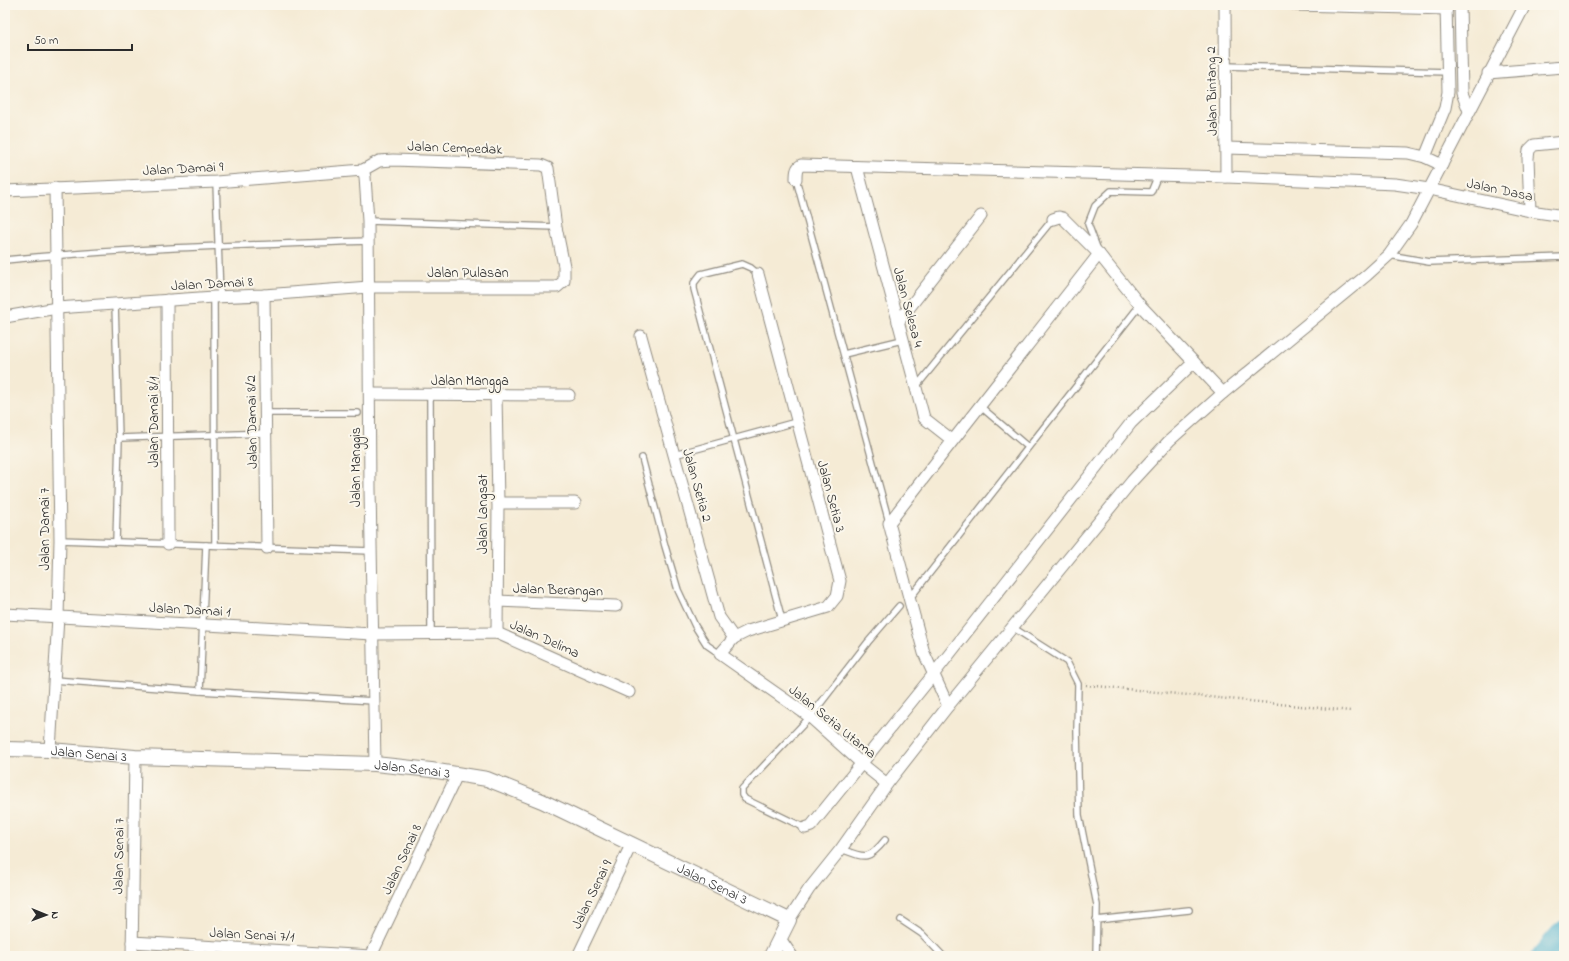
<svg xmlns="http://www.w3.org/2000/svg" width="1569" height="961" font-family="'Indie Flower',sans-serif">
<rect width="100%" height="100%" fill="#fbf7ec"/>
<filter id="ink" filterUnits="userSpaceOnUse"><feTurbulence type="fractalNoise" baseFrequency=".025" numOctaves="2"/><feDisplacementMap in="SourceGraphic" scale="8" xChannelSelector="R" yChannelSelector="G"/><feConvolveMatrix kernelMatrix="1 2 1 2 8 2 1 2 1" color-interpolation-filters="sRGB"/></filter>
<filter id="wash" filterUnits="userSpaceOnUse"><feTurbulence type="fractalNoise" baseFrequency=".012" numOctaves="4" result="noise"/><feDisplacementMap in="SourceGraphic" scale="16" xChannelSelector="R" yChannelSelector="G"/><feGaussianBlur stdDeviation="0.9" result="paint"/><feColorMatrix in="noise" values="0 0 0 0 0 0 0 0 0 0 0 0 0 0 0 0 0 1.4 0 .05"/><feComposite in="paint" operator="in"/></filter>
<g filter="url(#wash)">
<rect width="100%" height="100%" fill="#f5ebd5"/>
<g fill="none" stroke-linecap="round" stroke-linejoin="round">
<path stroke="#4caecb" stroke-width="25" d="M1544 956 1564 933"/>
</g>
</g>
<g filter="url(#ink)">
<g fill="none" stroke-linecap="round" stroke-linejoin="round">
<defs>
<g id="service">
<path d="M1225 66 1449 72"/>
<path d="M796 179 889 522"/>
<path d="M216 182 220 297"/>
<path d="M368 221 556 227"/>
<path d="M1097 248 1088 224 1095 206 1111 191 1151 192 1158 175"/>
<path d="M1389 255 1429 262 1564 257"/>
<path d="M5 260C126 248 247 245 368 241"/>
<path d="M758 274 751 268 742 264 701 274 694 283V289L782 620"/>
<path d="M214 297 215 545"/>
<path d="M115 304 119 438 116 542"/>
<path d="M844 354 902 340"/>
<path d="M915 388 1053 219"/>
<path d="M430 394 431 634"/>
<path d="M981 407 1028 447"/>
<path d="M265 413H358"/>
<path d="M119 438 266 433"/>
<path d="M674 455 796 422"/>
<path d="M642 458 665 546 678 590 695 626 707 645 720 654"/>
<path d="M60 540 371 551"/>
<path d="M910 598 1140 305"/>
<path d="M1012 627 1067 662 1078 684 1077 731 1079 815 1097 905 1096 956"/>
<path d="M54 680 200 691 374 701"/>
<path d="M200 691 206 545"/>
<path d="M805 828 745 799 742 795V789L810 717 868 642 899 606"/>
<path d="M841 849C865 858 868 861 885 840"/>
<path d="M901 920 922 934 943 956"/>
<path d="M1096 920 1189 910"/>
</g>
<g id="minor">
<path d="M1225 5 1226 177"/>
<path d="M1296 5 1447 9"/>
<path d="M1460 5 1462 93 1469 111"/>
<path d="M1488 73 1564 67"/>
<path d="M1226 148 1408 153 1425 157 1442 165"/>
<path d="M1425 157 1445 108 1448 92 1446 5"/>
<path d="M857 167 924 418 952 440"/>
<path d="M363 170 365 177 368 221 370 489 375 764"/>
<path d="M796 179C796 173 796 168 801 165L1226 177 1395 184 1429 189 1530 211 1564 216"/>
<path d="M5 191 216 182 363 170 379 161 393 160 541 165 548 168 556 227 564 266V281L557 287H369L264 295 214 297 57 308 5 317"/>
<path d="M1530 211 1528 158 1529 150 1534 145 1564 142"/>
<path d="M1053 219 1059 217 1063 218 1099 254 1140 305 1223 393"/>
<path d="M758 274 840 581 837 596 828 607 748 631 734 638 720 654 810 717 861 763 887 784"/>
<path d="M264 295 267 548"/>
<path d="M167 300 168 544"/>
<path d="M898 322 981 216"/>
<path d="M641 336 719 617 734 638"/>
<path d="M370 394 569 395"/>
<path d="M496 395 498 503 497 633"/>
<path d="M498 503H575"/>
<path d="M497 601 616 606"/>
<path d="M5 614 373 634 497 633 629 692"/>
<path d="M948 706 924 653 889 523C958 433 1029 344 1099 254"/>
<path d="M50 750 58 617 60 540 55 188"/>
<path d="M805 828 811 826 933 675 1131 423 1194 362"/>
<path d="M789 920 809 889 841 849 887 784 948 706 1132 481 1169 441 1223 393 1367 275 1389 255 1411 224 1525 5"/>
<path d="M779 937 792 956"/>
<path d="M132 942 371 956"/>
<path d="M132 956 135 757"/>
<path d="M371 956 457 775"/>
<path d="M578 956 631 845"/>
</g>
<g id="tertiary">
<path id="s1" d="M5 749 50 750 135 757 375 764 431 770 487 779 542 801 789 920 771 956"/>
</g>
</defs>
<use href="#service" stroke="#908b80" stroke-width="8"/>
<use href="#minor" stroke="#908b80" stroke-width="13"/>
<use href="#tertiary" stroke="#908b80" stroke-width="16"/>
<path stroke="#908b80" stroke-width="2.5" stroke-dasharray="1 3" stroke-linecap="butt" d="M1086 685 1351 711"/>
<use href="#service" stroke="#fff" stroke-width="5.5"/>
<use href="#minor" stroke="#fff" stroke-width="11"/>
<use href="#tertiary" stroke="#fff" stroke-width="14"/>
</g>
</g>
<g text-anchor="middle" stroke-width="4" stroke-linejoin="round" paint-order="stroke">
<g font-size="14" fill="#2b2b2b" stroke="#fbf7ec">
<text transform="translate(1211 91) rotate(-91)" y="5">Jalan Bintang 2</text>
<text transform="translate(455 147) rotate(2)" y="5">Jalan Cempedak</text>
<text transform="translate(183 168) rotate(-3)" y="5">Jalan Damai 9</text>
<text transform="translate(1500 189) rotate(12)" y="5">Jalan Dasa</text>
<text x="468" y="277">Jalan Pulasan</text>
<text transform="translate(212 283) rotate(-3)" y="5">Jalan Damai 8</text>
<text transform="translate(909 307) rotate(75)" y="5">Jalan Selesa 4</text>
<text x="470" y="385">Jalan Mangga</text>
<text transform="translate(153 422) rotate(-90)" y="5">Jalan Damai 8/1</text>
<text transform="translate(251 422) rotate(-91)" y="5">Jalan Damai 8/2</text>
<text transform="translate(355 467) rotate(-90)" y="5">Jalan Manggis</text>
<text transform="translate(698 485) rotate(74)" y="5">Jalan Setia 2</text>
<text transform="translate(832 496) rotate(75)" y="5">Jalan Setia 3</text>
<text transform="translate(482 514) rotate(-90)" y="5">Jalan Langsat</text>
<text transform="translate(44 529) rotate(-90)" y="5">Jalan Damai 7</text>
<text transform="translate(558 589) rotate(2)" y="5">Jalan Berangan</text>
<text transform="translate(190 609) rotate(3)" y="5">Jalan Damai 1</text>
<text transform="translate(545 638) rotate(24)" y="5">Jalan Delima</text>
<text transform="translate(833 721) rotate(39)" y="5">Jalan Setia Utama</text>
<text dy="5" stroke="none"><textPath href="#s1" startOffset="84">Jalan Senai 3</textPath></text>
<text dy="5" stroke="none"><textPath href="#s1" startOffset="408">Jalan Senai 3</textPath></text>
<text transform="translate(118 856) rotate(-89)" y="5">Jalan Senai 7</text>
<text transform="translate(401 859) rotate(-65)" y="5">Jalan Senai 8</text>
<text dy="5" stroke="none"><textPath href="#s1" startOffset="732">Jalan Senai 3</textPath></text>
<text transform="translate(591 894) rotate(-64)" y="5">Jalan Senai 9</text>
<text transform="translate(252 934) rotate(3)" y="5">Jalan Senai 7/1</text>
</g>
</g>
<rect width="1569" height="961" fill="none" stroke="#fbf7ec" stroke-width="20"/>
<g transform="translate(46 915) rotate(91)" stroke="#fbf7ec" stroke-width="3" paint-order="stroke">
<path d="M0-3L7 15L0 10L-7 15Z" fill="#2b2b2b"/>
<text y="-6" font-size="11" font-weight="bold" text-anchor="middle" fill="#2b2b2b">N</text>
</g>
<path d="M28 44v6h104v-6" fill="none" stroke="#2b2b2b" stroke-width="2"/>
<text x="34" y="44" font-size="12" fill="#2b2b2b" stroke="#fbf7ec" stroke-width="3" paint-order="stroke">50 m</text>
</svg>
